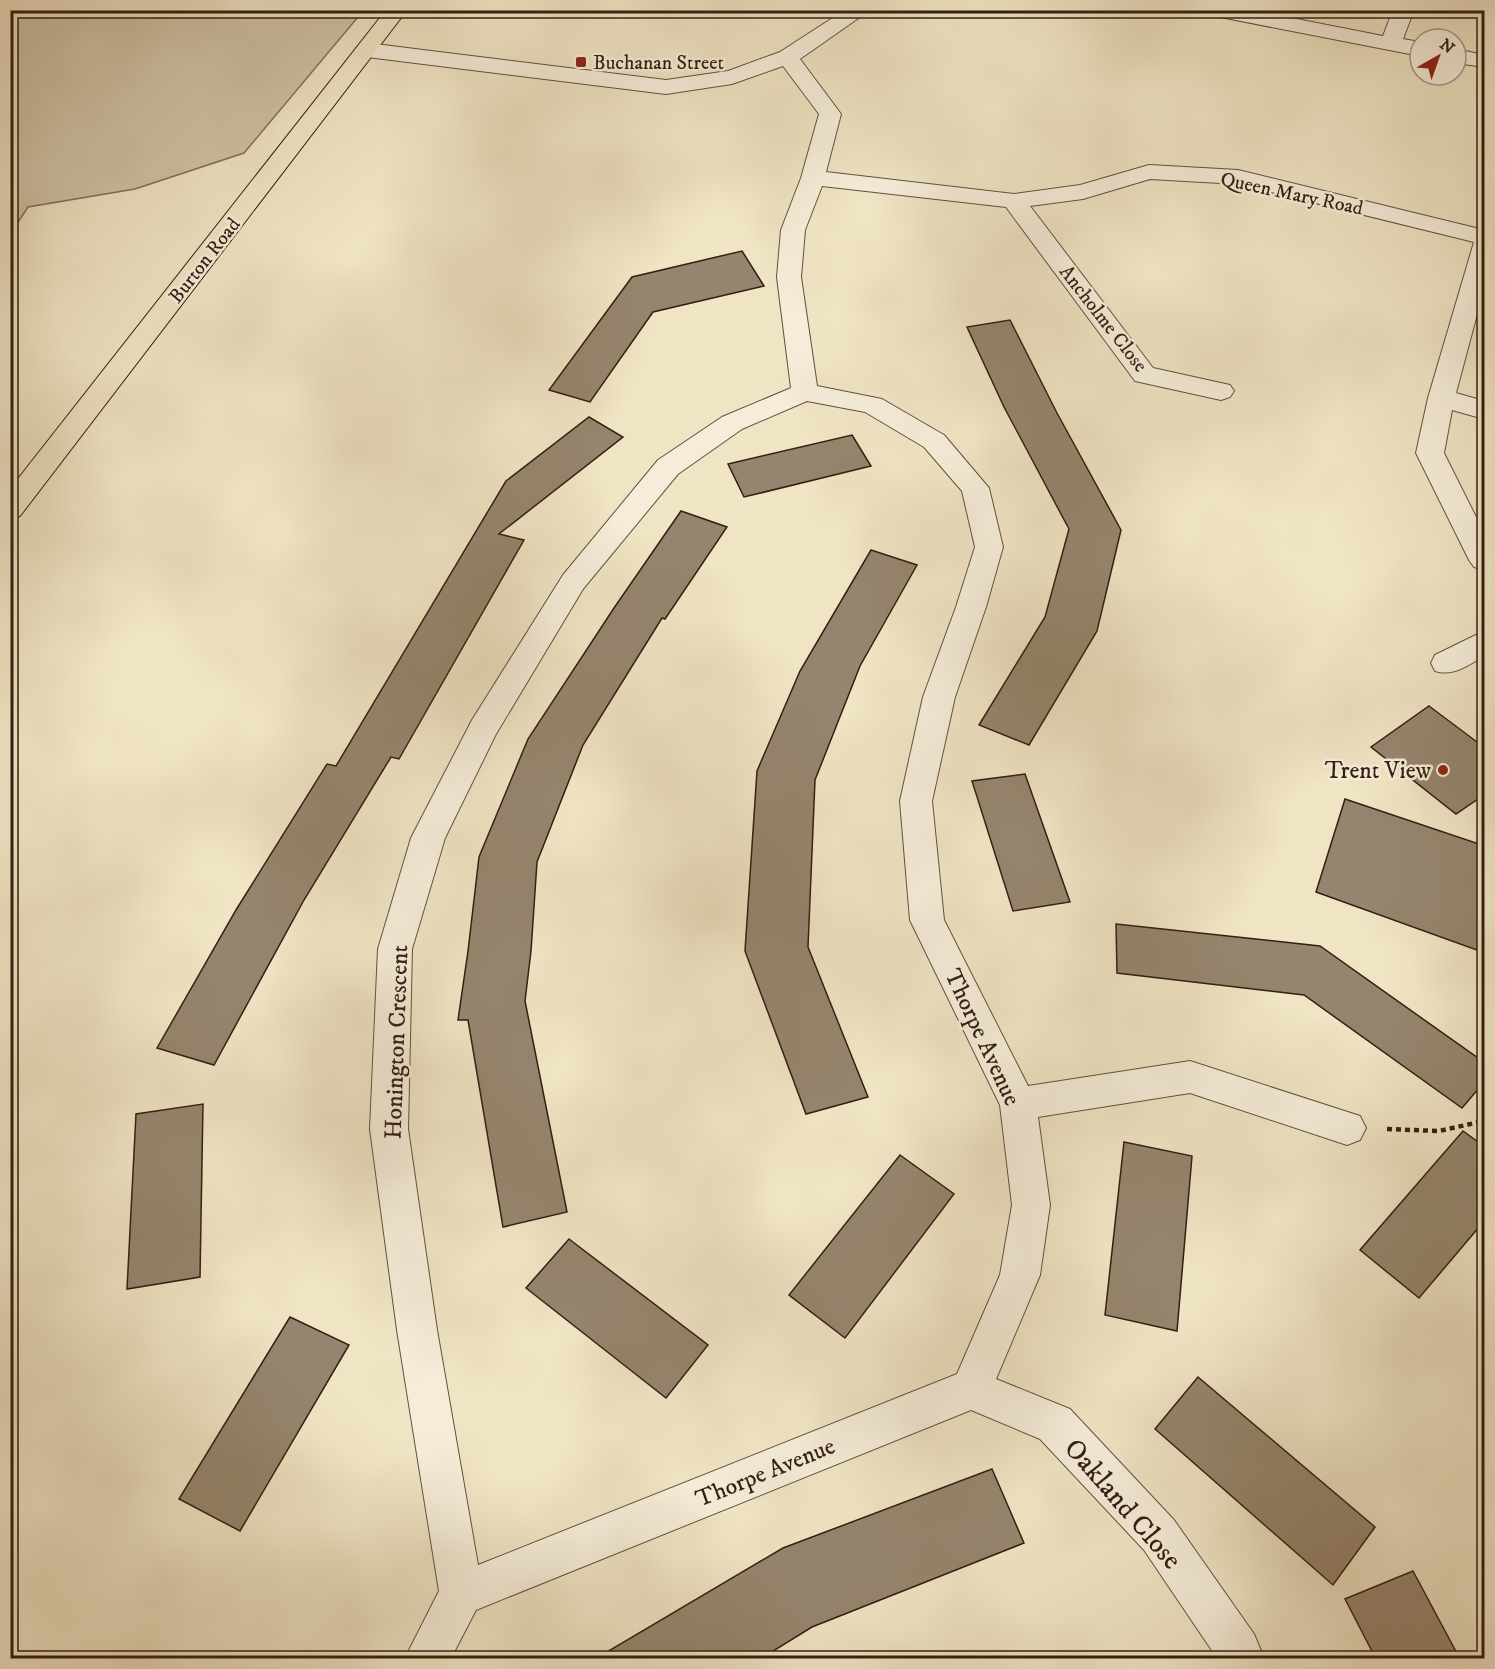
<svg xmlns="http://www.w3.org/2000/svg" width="1495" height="1669" font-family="'IM FELL DW Pica',serif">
<rect width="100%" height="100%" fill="#efe4c4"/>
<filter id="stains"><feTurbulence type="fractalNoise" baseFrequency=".00333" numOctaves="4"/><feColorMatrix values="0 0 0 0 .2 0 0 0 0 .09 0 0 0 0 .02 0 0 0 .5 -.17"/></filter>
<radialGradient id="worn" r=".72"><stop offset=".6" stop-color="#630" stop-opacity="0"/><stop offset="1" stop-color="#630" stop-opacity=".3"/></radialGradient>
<path fill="#cfc2a6" stroke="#81705c" stroke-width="1.5" d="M11 10H363V11L244 153 135 189 28 207 11 233Z"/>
<g fill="#95856e" stroke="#331e11" stroke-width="1.5">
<path d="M742 251 764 286 653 312 590 402 549 390 632 277Z"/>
<path d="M1010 320 1057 413 1121 530 1097 631 1029 745 979 725 1045 617 1069 529 1004 407 967 327Z"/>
<path d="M589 417 623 437 499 534 524 540 399 759 391 757 304 900 214 1065 157 1048 236 910 327 764 336 766 506 481Z"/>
<path d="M852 435 871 466 744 497 728 464Z"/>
<path d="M681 511 727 527 665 619 662 618 583 745 537 862 531 951 525 1001 567 1212 503 1227 468 1020H458L468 951 479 857 528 739 614 608Z"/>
<path d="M871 550 917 565 860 666 815 780 808 947 868 1097 806 1114 745 951 757 771 800 671Z"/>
<path d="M1429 706 1485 748V794L1456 814 1371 747Z"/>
<path d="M1025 774 1070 902 1013 911 972 781Z"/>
<path d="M1345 799 1485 846V953L1316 892Z"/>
<path d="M1116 924 1320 946 1485 1063V1081L1462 1108 1304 995 1117 973Z"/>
<path d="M203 1104 200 1277 127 1289 136 1114Z"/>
<path d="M1463 1131 1485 1147V1220L1419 1298 1360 1250Z"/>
<path d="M1124 1142 1192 1156 1177 1331 1105 1315Z"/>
<path d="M900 1155 954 1194 845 1338 789 1295Z"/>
<path d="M569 1239 708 1345 666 1398 526 1288Z"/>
<path d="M290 1317 349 1345 240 1531 179 1499Z"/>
<path d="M1198 1377 1375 1527 1333 1585 1155 1429Z"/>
<path d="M992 1469 1024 1543 812 1627 760 1659H595L783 1548Z"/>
<path d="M1413 1571 1460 1659H1376L1345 1599Z"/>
</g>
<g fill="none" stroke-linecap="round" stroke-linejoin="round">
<defs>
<g id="minor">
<path d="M845 10H870L800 59 841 114 826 172 1014 194 1080 185 1149 165 1238 170 1484 230V288L1456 393 1484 401V419L1452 410 1444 453 1484 533V570L1474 567 1469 560 1416 453 1428 398 1474 242 1238 184 1150 179 1083 199 1030 206 1153 368 1230 385 1234 391 1230 397 1221 400 1135 381 1006 207 822 186 805 230 801 277 817 386 882 399 944 435 989 488 1003 547 986 607 955 697 932 801 944 920 1028 1086 1190 1061 1360 1116 1366 1128 1360 1140 1347 1145 1190 1093 1038 1117 1050 1205 1040 1275 996 1379 1070 1409 1174 1520 1254 1634 1264 1658H1217L1144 1550 1040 1439 971 1410 476 1610 451 1658H405L439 1591 397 1330 370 1129 378 949 411 838 472 720 563 575 658 460 722 417 791 388 777 277 781 230 801 178 819 114 783 66 732 84 666 94 367 57 359 55 356 50 359 45 367 43 666 80 728 71 780 52ZM807 401 865 412 924 447 962 491 975 547 956 607 923 697 900 801 910 920 1000 1105 1012 1205 1000 1275 957 1374 478 1565 437 1330 408 1129 412 949 445 838 496 734 583 589 678 474 742 429Z"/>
<path d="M1205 10H1251L1383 36 1393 10H1414L1403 39 1420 42V56L1215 16 1208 14Z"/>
<path d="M1456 49 1484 55V67L1456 63Z"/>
<path d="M1484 631V656C1468 665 1454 677 1435 671L1431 663 1435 655Z"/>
</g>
<path id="major" d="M386 10H407L20 516 10 519V489Z"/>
</defs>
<use href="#minor" stroke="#62503e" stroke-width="2"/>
<use href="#major" stroke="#331e11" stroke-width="2"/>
<path stroke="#331e11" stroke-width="4.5" stroke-dasharray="5 4" stroke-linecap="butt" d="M1387 1129 1439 1131 1484 1121"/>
<use href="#minor" fill="#f5edd9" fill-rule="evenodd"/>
<use href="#major" fill="#efe4c4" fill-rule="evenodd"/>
</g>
<g fill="#8f2418" stroke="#f5edd9" stroke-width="2">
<rect x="575" y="56" width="12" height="12" rx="3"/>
<circle cx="1443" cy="770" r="6"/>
</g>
<g text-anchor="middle" stroke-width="5" stroke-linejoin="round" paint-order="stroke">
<g font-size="20" fill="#331e11" stroke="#f5edd9" text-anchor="start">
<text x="593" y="69">Buchanan Street</text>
</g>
<g font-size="20" fill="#331e11" stroke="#f5edd9">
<text transform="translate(1292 193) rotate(12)" y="7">Queen Mary Road</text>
<text transform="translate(204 260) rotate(-52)" y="7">Burton Road</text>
<text transform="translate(1104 318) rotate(52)" y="7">Ancholme Close</text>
</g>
<g font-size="24" fill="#331e11" stroke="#f5edd9" text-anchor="end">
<text x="1431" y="778">Trent View</text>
</g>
<g font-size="24" fill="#331e11" stroke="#f5edd9">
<text transform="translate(983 1037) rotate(65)" y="8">Thorpe Avenue</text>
<text transform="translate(396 1042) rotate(-88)" y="8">Honington Crescent</text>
<text transform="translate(765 1472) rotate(-22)" y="8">Thorpe Avenue</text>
</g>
<g font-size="28" fill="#331e11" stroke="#f5edd9">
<text transform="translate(1124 1503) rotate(49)" y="10">Oakland Close</text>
</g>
</g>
<rect width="1495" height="1669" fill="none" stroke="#efe4c4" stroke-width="36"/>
<rect x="12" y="12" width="1471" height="1645" fill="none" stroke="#331e11" stroke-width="3"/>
<rect x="18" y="18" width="1459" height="1633" fill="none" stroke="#331e11" stroke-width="1.5"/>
<g transform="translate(1438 57) rotate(40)"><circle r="28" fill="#f5edd9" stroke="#a79a89" stroke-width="1.5"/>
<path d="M0-4.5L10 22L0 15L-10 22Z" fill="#8f2418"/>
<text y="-9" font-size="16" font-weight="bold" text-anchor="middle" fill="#331e11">N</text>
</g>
<rect width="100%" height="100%" filter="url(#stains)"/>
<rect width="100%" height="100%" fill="url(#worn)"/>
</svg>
